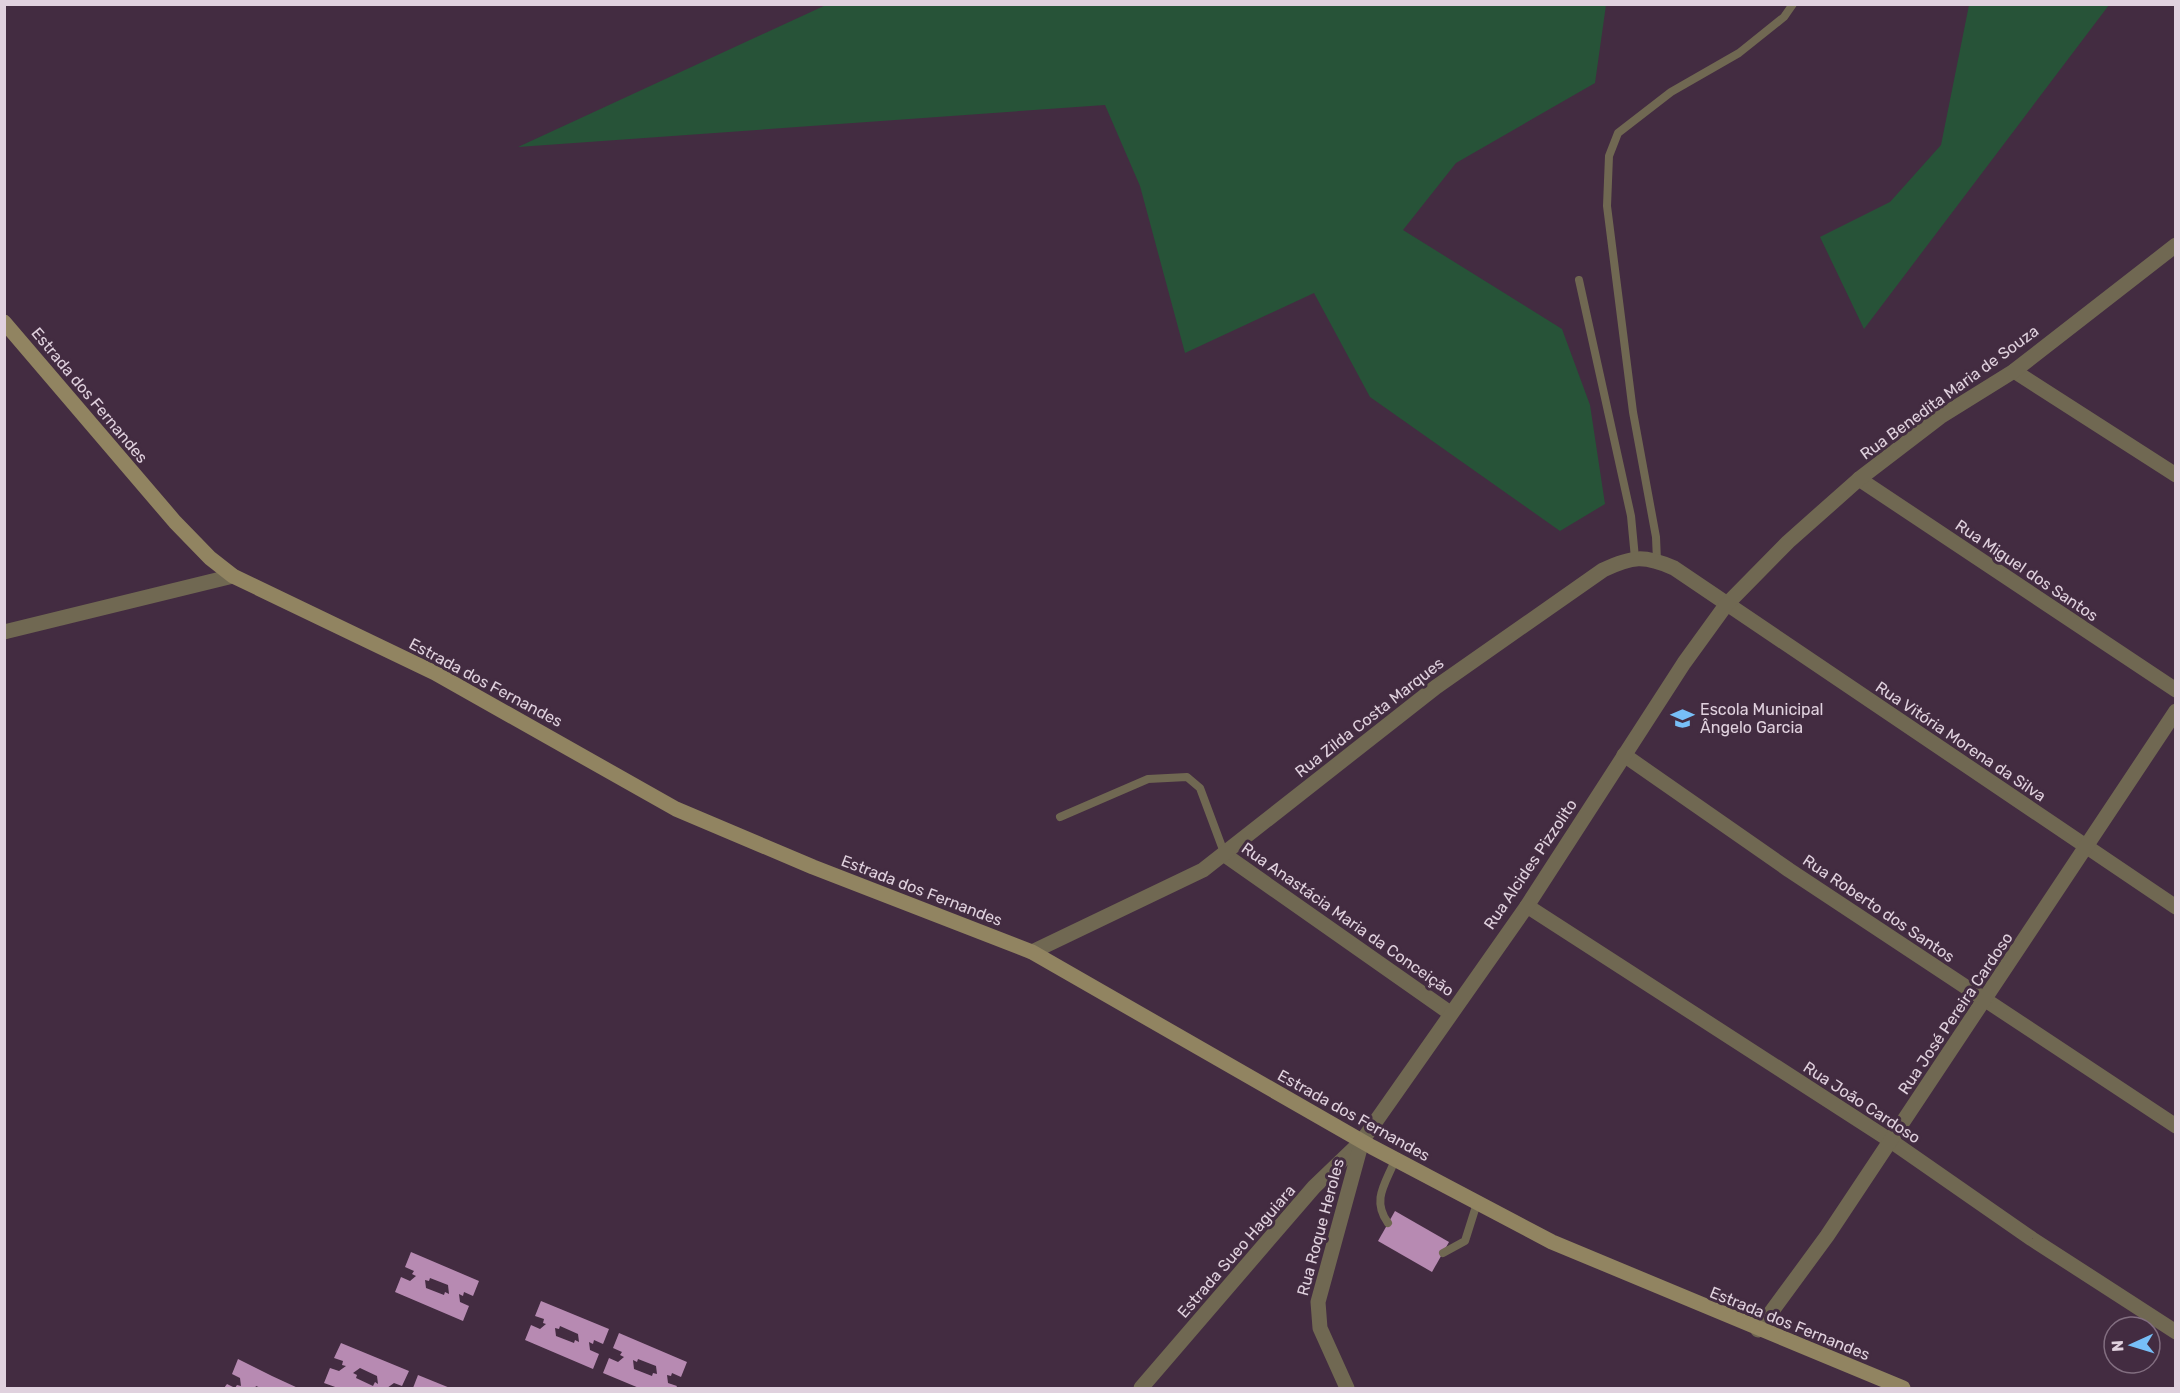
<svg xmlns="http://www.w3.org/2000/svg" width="2180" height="1393" font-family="Rubik,sans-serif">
<rect width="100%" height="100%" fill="#432c41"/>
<g fill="#275338">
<path d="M826 5H1606L1595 83 1456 163 1403 230 1562 329 1590 405 1605 504 1560 531 1370 397 1314 293 1185 353 1140 186 1105 105 518 147Z"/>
<path d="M1969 5H2109L1864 329 1820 237 1890 202 1941 145Z"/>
</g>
<g fill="#b78ab2" fill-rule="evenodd">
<path d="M1395 1211 1449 1242 1432 1272 1378 1241Z"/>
<path d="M411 1252 479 1281 473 1296 464 1292 463 1296 459 1294 460 1302 469 1306 463 1321 395 1292 401 1277 410 1281 416 1276 412 1274 414 1271 405 1267ZM430 1278 448 1285 449 1294 445 1292 444 1295 426 1288 425 1280 429 1281Z"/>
<path d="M541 1301 609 1329 603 1344 594 1340 593 1344 589 1342 590 1350 599 1354 593 1369 525 1340 531 1325 540 1329 546 1324 543 1323 544 1319 535 1316ZM560 1326 578 1334 579 1342 575 1340 574 1343 556 1336 555 1328 559 1329Z"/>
<path d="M619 1333 687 1362 681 1377 672 1373 671 1376 667 1375 668 1383 677 1386 676 1388H639L603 1373 609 1358 618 1362 624 1357 620 1355 622 1352 613 1348ZM638 1359 656 1366 657 1374 653 1373 652 1376 634 1369 633 1360 637 1362Z"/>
<path d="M341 1343 409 1371 402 1386 394 1383 387 1388H338L324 1383 330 1368 339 1371 346 1366 342 1365 343 1361 334 1358ZM360 1368 377 1376 378 1384 375 1382 373 1386 356 1378 357 1375 353 1373Z"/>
<path d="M238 1359 272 1376 298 1388H261L256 1386 255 1388H224L227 1384 235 1388 237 1385 241 1386 240 1378 232 1374Z"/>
<path d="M418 1375 450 1388H413Z"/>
</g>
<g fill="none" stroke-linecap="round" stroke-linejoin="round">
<g stroke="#706852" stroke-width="8">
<path d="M1579 280 1631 516 1635 558"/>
<path d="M1657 561 1656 537 1633 412 1607 206 1609 156 1618 133 1671 92 1739 53 1784 17 1793 4"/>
<path d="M1060 817 1148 779 1187 777 1200 788 1225 855"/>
<path d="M1388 1223C1371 1200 1386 1183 1395 1160"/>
<path d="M1443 1253 1465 1241 1477 1203"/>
</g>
<g stroke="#706852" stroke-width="15">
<path d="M2014 371 2176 475"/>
<path d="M1859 479 2176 690"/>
<path d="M4 632 233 576"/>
<path d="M1624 755 1789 870 2176 1126"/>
<path d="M1225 855 1450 1013"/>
<path d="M1527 906 1891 1141 2032 1239 2176 1332"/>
<path d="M1032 952 1203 870 1436 687 1603 570C1633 556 1644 555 1674 568L2176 907"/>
<path d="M1758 1330 1827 1236 2176 711"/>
<path d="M1141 1388 1314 1187 1362 1141 1527 906 1684 663 1726 605 1788 542 1859 479 1940 417 2014 371 2176 245"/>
</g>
<path stroke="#706852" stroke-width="15" d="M1347 1388 1320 1328 1318 1302 1362 1141"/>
<path stroke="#918461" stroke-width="15" d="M4 322 175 522 210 558 233 576 435 673 676 809 813 867 1032 952 1372 1147 1552 1242 1903 1388"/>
</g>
<defs>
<symbol id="school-bare" viewBox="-9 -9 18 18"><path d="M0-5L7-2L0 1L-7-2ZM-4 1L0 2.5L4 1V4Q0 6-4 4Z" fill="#77bff7" stroke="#432c41" stroke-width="2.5" paint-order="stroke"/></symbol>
</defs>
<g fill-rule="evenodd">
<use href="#school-bare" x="1666" y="702" width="33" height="33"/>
</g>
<g text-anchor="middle" stroke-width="6" stroke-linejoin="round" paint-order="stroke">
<g font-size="16" fill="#e0d1de" stroke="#432c41">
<text transform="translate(1949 392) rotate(-36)" y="6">Rua Benedita Maria de Souza</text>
<text transform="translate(90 395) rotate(50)" y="6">Estrada dos Fernandes</text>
<text transform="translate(2027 570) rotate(34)" y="6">Rua Miguel dos Santos</text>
<text transform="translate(486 682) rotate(28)" y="6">Estrada dos Fernandes</text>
<text transform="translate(1369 717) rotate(-38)" y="6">Rua Zilda Costa Marques</text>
<text transform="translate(1961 741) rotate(34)" y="6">Rua Vitória Morena da Silva</text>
<text transform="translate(1530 864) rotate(-56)" y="6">Rua Alcides Pizzolito</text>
<text transform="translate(922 890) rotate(21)" y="6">Estrada dos Fernandes</text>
<text transform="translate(1879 908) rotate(34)" y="6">Rua Roberto dos Santos</text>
<text transform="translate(1348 919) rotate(35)" y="6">Rua Anastácia Maria da Conceição</text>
<text transform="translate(1955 1013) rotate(-56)" y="6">Rua José Pereira Cardoso</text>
<text transform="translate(1862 1102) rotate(33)" y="6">Rua João Cardoso</text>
<text transform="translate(1354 1115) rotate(29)" y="6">Estrada dos Fernandes</text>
<text transform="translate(1320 1227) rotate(-75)" y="6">Rua Roque Heroles</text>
<text transform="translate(1236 1251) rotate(-49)" y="6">Estrada Sueo Haguiara</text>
<text transform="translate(1790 1323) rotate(22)" y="6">Estrada dos Fernandes</text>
</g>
<g font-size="16" fill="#e0d1de" stroke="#432c41" text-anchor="start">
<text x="1700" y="715">Escola Municipal<tspan x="1700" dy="18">Ângelo Garcia</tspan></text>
</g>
</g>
<rect width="2180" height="1393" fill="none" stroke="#e0d1de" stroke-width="12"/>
<g transform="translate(2132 1345) rotate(266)"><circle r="28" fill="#432c41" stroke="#826e80" stroke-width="1.5"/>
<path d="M0-4.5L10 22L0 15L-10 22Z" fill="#77bff7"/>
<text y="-9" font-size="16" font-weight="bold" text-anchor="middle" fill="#e0d1de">N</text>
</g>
</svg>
